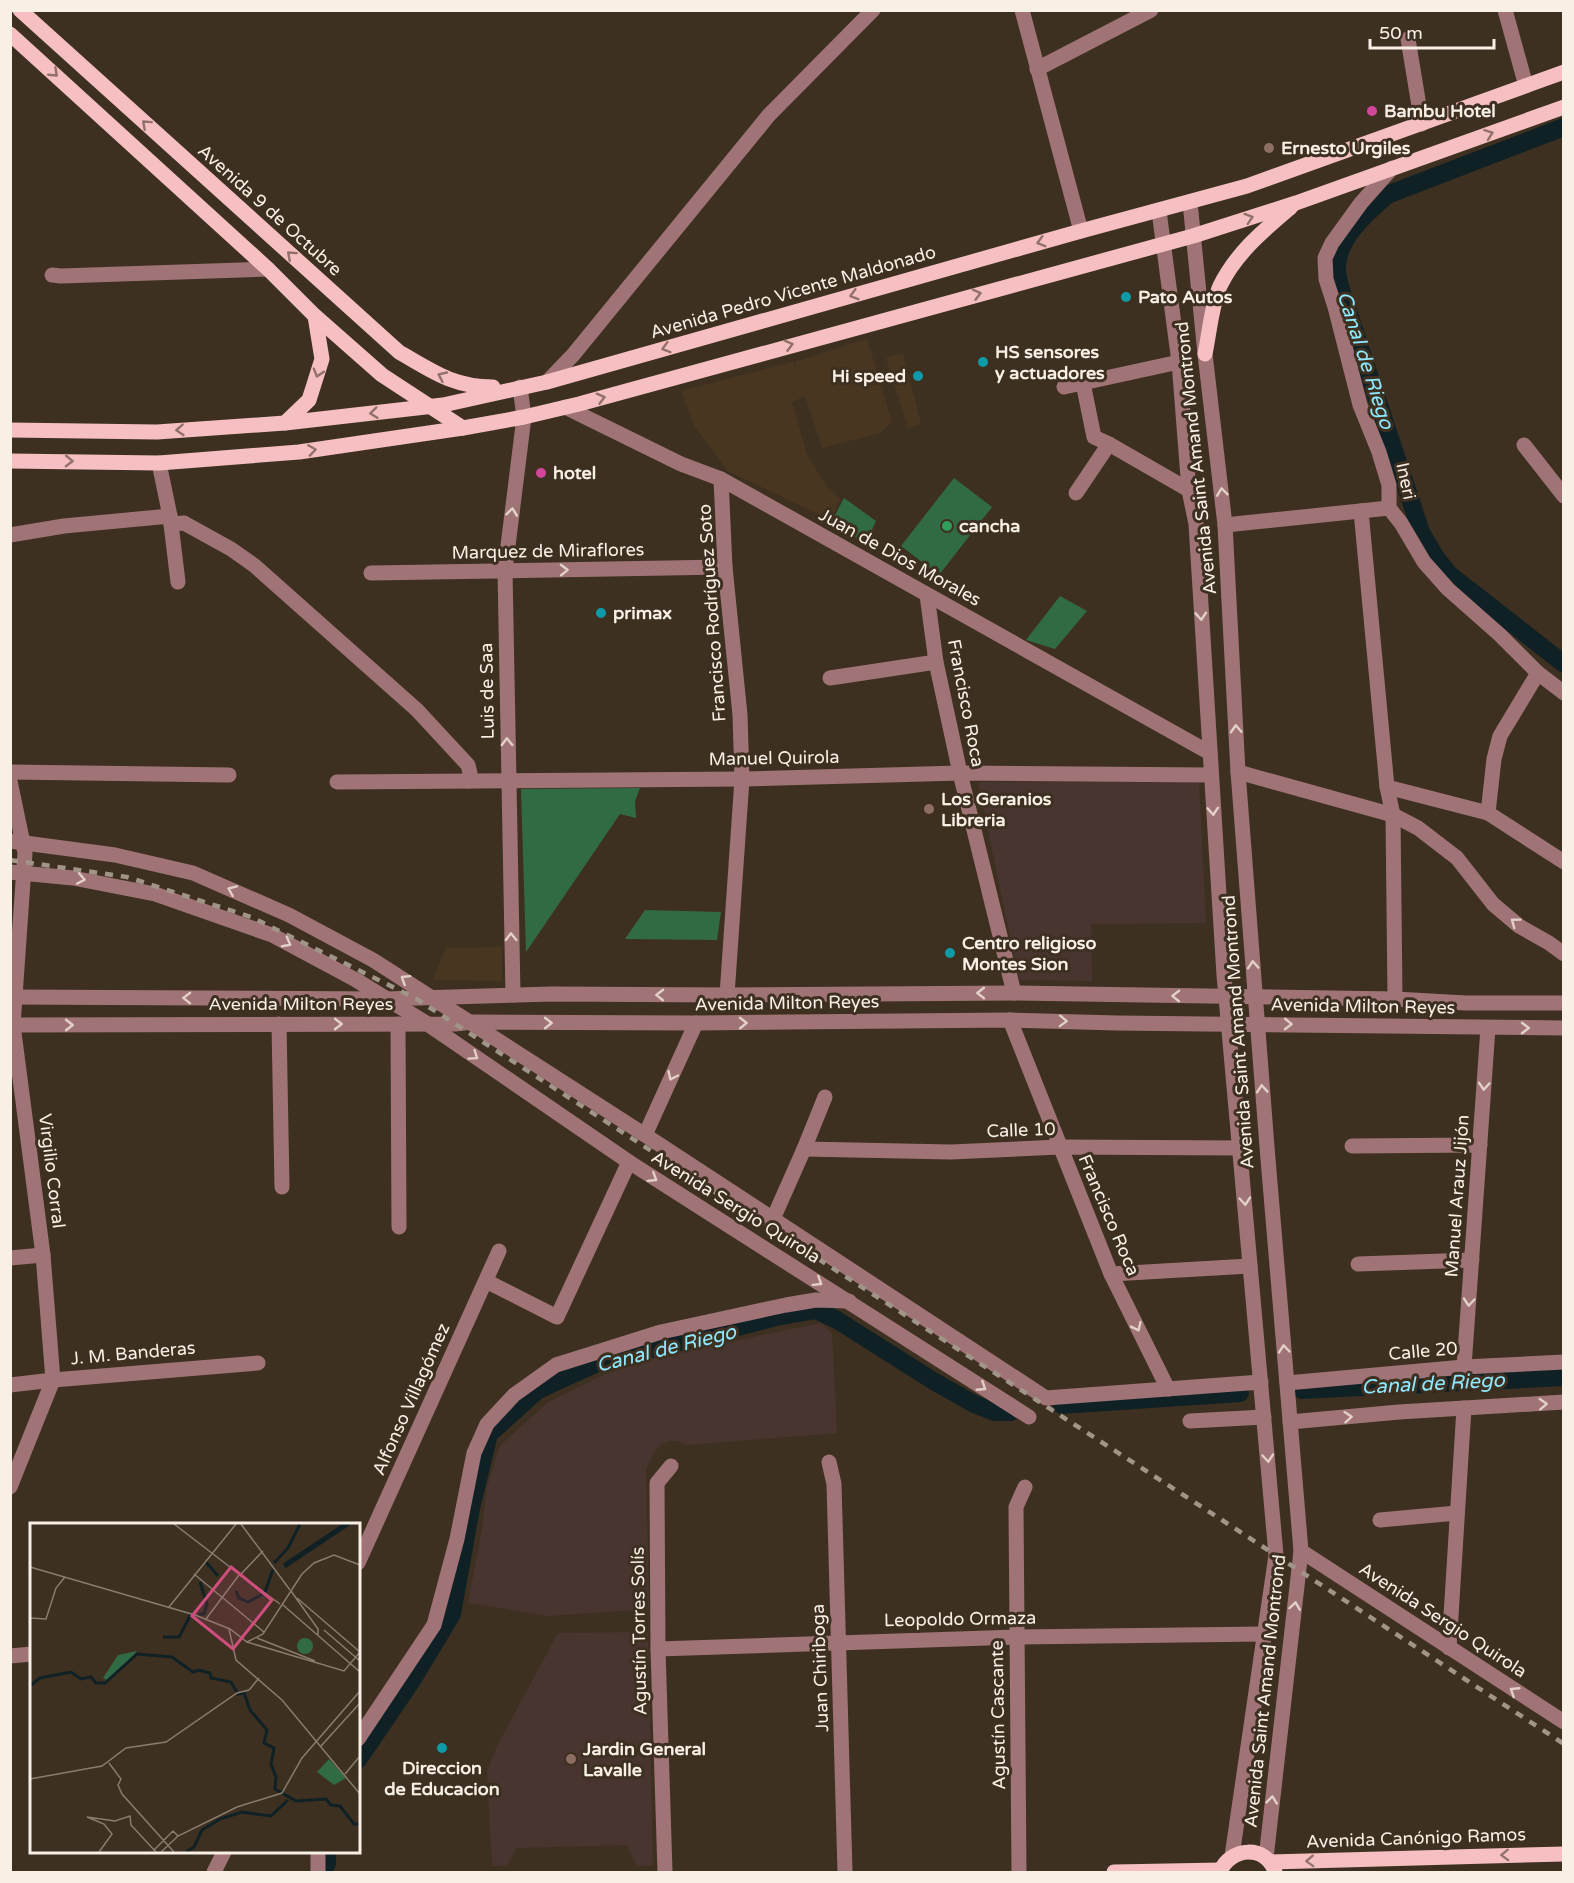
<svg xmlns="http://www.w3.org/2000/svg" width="1574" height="1883" font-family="'Varela Round',sans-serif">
<rect width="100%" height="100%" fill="#3e3021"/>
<g fill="#493621">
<path d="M867 339 892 422 880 433 822 448 805 396 792 402 807 455 826 485 840 499 831 520 728 471 695 427 681 391 793 362 798 373 795 362Z"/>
<path d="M903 353 921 424 908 428 886 358Z"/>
<path d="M502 947V981L433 980 446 948Z"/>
</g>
<g fill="#49352f">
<path d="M978 782H1199L1206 923 1091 924 1092 981 1019 980Z"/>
<path d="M821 1323 832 1333 837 1433 686 1445 678 1441H670L660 1445 652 1456 646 1470 649 1609 548 1616 468 1603 482 1529 487 1487 500 1446 547 1403 603 1375 653 1358Z"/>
<path d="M648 1632 653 1865 637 1867 627 1845 516 1848 507 1866H492L487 1771 497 1746 558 1633Z"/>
</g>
<g fill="#316b45">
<path d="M954 478 992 507 939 575 901 546Z"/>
<path d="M844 498 876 521 865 545 833 519Z"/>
<path d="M1060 596 1087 611 1055 649 1026 640Z"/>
<path d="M640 788 635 801 636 818 620 814 526 952 521 789Z"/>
<path d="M645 910 721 912 717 940 625 939Z"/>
</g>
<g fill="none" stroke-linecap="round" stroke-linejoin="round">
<g stroke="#102125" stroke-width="18">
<path d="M1564 127 1387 195C1366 214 1339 236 1337 266 1336 277 1342 292 1345 302L1421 532 1436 558 1449 574 1564 664"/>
<path d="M1302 1390 1564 1377"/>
<path d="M1062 1405 1240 1393"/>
<path d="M358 1760 411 1682 452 1614 471 1508 489 1434 538 1390 597 1363 776 1317 816 1310 837 1320 935 1382 974 1404 995 1412H1011"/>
<path d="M327 1864V1852"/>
</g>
<g stroke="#a07476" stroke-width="15">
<path d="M1022 10 1081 231"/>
<path d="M1505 10 1526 86"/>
<path d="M1408 39 1422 124"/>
<path d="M1037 69 1151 10"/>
<path d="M1392 168 1361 203 1332 243 1325 258 1326 279 1335 307 1360 405 1379 452 1389 485V508L1401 523 1424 562 1448 589 1500 635 1538 673 1564 693"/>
<path d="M1190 202 1205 354 1225 525 1238 772 1267 1147 1301 1551 1266 1858"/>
<path d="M1159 211 1179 362 1189 490 1196 524 1224 975 1276 1555 1232 1856"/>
<path d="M52 275 61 276 268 269"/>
<path d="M547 382 573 355 769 115 873 10"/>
<path d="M1064 387 1179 362"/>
<path d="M565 407 681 464 721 479 1210 753"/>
<path d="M1109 444 1189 490"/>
<path d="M1524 445 1564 496"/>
<path d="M159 463 170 516 178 582"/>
<path d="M721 479 725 567 740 715 742 779 727 995"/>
<path d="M1076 493 1109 444 1094 437 1083 383"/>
<path d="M1361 511 1387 787 1393 815 1395 999"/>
<path d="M171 524 184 523 231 549 255 566 417 710 468 765 470 773 469 781"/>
<path d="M1225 525 1389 508"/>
<path d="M10 535 64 526 170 516"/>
<path d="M371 573 725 567"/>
<path d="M927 595 936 662 960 773 1014 993"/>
<path d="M830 678 936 662"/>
<path d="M10 772 229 775"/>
<path d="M1238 772 1393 815 1418 828 1457 858 1493 904 1519 926 1549 943 1564 954"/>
<path d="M10 781 25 853 13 1025 43 1255 53 1380 10 1487"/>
<path d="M337 782 742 779 960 773 1211 775"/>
<path d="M1387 787 1488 813 1564 862"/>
<path d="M1488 813 1494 759 1500 736 1538 673"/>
<path d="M10 841 115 855 193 873 289 915 373 960 645 1135 1046 1398 1261 1382"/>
<path d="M10 872 73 878 155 894 272 935 356 980 426 1023 629 1162 1029 1417"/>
<path d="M513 995 505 570 524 417 520 387"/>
<path d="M10 997 385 999 552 994 727 995 1014 993 1395 999 1466 1003H1564"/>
<path d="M1010 1020 1111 1274 1168 1389"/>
<path d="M279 1024 282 1187"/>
<path d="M398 1024 399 1227"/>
<path d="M10 1025 455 1024 472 1022 696 1023 1010 1020 1117 1023 1564 1028"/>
<path d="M645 1135 696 1023"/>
<path d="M1352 1146 1480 1145"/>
<path d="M804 1149 951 1152 1059 1147 1240 1148"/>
<path d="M773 1219 804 1149 825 1097"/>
<path d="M10 1258 43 1255"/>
<path d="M1358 1264 1472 1260"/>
<path d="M1111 1274 1250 1266"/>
<path d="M486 1281 557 1317 629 1162"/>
<path d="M1464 1367 1488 1028"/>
<path d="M1287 1383 1464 1367 1564 1362"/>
<path d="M10 1385 53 1380 258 1363"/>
<path d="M1190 1421 1264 1417"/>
<path d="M1290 1422 1399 1412 1564 1402"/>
<path d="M829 1462 834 1484 845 1872"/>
<path d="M1380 1520 1457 1513"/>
<path d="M1301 1551 1564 1722"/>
<path d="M358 1563 499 1251"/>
<path d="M1449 1648 1464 1408"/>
<path d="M658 1649 1017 1637 1264 1634"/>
<path d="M10 1656 32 1654"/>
<path d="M358 1739 434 1625 457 1539 474 1453 487 1424 514 1395 556 1365 661 1332 786 1305 816 1300 849 1301"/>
<path d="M318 1852V1872"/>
<path d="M214 1872 224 1852"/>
<path d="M665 1872 658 1649 657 1483 671 1466"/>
<path d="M1019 1872 1016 1507 1025 1487"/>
</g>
<g stroke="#f6c0c2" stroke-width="15">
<path d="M20 10 399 352C432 371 453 387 493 387"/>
<path d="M10 34 268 269 315 316 382 375 463 428"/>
<path d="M1205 354C1209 335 1212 303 1220 286 1236 253 1264 230 1291 207"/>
<path d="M285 423 309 400 322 359 315 316"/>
<path d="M10 430 157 432 285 423 443 405 547 382 1081 231 1247 186 1564 72"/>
<path d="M10 461 159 463 299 452 463 428 524 417 579 404 1193 236 1296 203 1564 107"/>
<path d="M1270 1862 1564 1854"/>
<path d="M1114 1872 1221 1870"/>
<path d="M1220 1872C1230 1847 1266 1844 1275 1872"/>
</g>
<path stroke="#a19589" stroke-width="4.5" stroke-dasharray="8 8" stroke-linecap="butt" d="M10 860 127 877 251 917 415 998 1222 1520 1564 1744"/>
</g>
<defs><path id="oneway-chevron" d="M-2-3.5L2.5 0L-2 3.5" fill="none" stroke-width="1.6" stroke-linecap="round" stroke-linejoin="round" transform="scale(1.5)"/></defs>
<g stroke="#917169">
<use href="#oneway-chevron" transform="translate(54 73) rotate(43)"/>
<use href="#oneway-chevron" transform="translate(146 124) rotate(-138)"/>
<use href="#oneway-chevron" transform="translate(1489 134) rotate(-20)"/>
<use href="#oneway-chevron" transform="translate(1249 218) rotate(-18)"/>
<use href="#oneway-chevron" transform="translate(1041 242) rotate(164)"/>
<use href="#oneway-chevron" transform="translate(291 255) rotate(-138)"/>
<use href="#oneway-chevron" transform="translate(977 294) rotate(-15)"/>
<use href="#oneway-chevron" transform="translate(854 295) rotate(164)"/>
<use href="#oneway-chevron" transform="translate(789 345) rotate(-15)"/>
<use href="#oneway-chevron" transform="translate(666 348) rotate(164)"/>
<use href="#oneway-chevron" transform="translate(318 373) rotate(107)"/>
<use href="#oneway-chevron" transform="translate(442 376) rotate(-155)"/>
<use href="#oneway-chevron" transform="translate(601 398) rotate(-15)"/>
<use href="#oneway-chevron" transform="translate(374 413) rotate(174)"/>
<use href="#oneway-chevron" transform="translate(180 430) rotate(176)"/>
<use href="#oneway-chevron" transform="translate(312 450) rotate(-8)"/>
<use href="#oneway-chevron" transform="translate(69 461) rotate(1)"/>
<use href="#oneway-chevron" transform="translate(1505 1855) rotate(178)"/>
<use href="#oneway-chevron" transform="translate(1310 1861) rotate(178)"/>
</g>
<g stroke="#e2d0c9">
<use href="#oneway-chevron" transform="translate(1222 492) rotate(-97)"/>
<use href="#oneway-chevron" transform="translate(512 512) rotate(-83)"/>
<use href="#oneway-chevron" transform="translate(564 570) rotate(-1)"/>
<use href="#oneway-chevron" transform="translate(1201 616) rotate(86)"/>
<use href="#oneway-chevron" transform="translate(1236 729) rotate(-93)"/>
<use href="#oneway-chevron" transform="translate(507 742) rotate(-91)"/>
<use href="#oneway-chevron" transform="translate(1213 811) rotate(86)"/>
<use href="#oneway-chevron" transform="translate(81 879) rotate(11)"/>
<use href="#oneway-chevron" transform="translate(232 890) rotate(-157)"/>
<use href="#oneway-chevron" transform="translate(1515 922) rotate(-143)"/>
<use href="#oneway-chevron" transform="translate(511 937) rotate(-91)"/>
<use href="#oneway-chevron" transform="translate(287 943) rotate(28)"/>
<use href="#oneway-chevron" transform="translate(1253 965) rotate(-94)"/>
<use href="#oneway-chevron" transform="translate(405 979) rotate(-148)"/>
<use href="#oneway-chevron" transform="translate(981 993) rotate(180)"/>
<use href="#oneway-chevron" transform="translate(660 995) rotate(-179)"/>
<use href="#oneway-chevron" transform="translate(1176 996) rotate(-179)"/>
<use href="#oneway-chevron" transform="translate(187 998) rotate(-179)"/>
<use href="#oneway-chevron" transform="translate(1063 1021) rotate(2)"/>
<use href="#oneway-chevron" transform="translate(548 1023)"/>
<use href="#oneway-chevron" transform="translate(743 1023) rotate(-1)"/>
<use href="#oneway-chevron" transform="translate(338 1024)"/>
<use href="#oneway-chevron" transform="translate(1288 1024) rotate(1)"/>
<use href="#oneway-chevron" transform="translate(69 1025)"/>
<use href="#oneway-chevron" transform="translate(1525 1028)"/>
<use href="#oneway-chevron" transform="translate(474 1056) rotate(35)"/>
<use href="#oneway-chevron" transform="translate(672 1076) rotate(115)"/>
<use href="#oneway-chevron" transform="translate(1484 1086) rotate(94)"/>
<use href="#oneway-chevron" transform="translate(1262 1089) rotate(-94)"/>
<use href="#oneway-chevron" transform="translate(653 1178) rotate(32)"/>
<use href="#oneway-chevron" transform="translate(1245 1201) rotate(85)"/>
<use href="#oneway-chevron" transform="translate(818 1282) rotate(32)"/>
<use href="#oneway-chevron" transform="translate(1469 1302) rotate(95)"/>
<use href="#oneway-chevron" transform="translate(1137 1327) rotate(64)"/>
<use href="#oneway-chevron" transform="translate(1284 1349) rotate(-95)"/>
<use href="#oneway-chevron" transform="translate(982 1387) rotate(33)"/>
<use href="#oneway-chevron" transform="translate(1543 1404) rotate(-3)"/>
<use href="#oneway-chevron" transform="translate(1348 1417) rotate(-5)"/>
<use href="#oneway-chevron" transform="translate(1268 1458) rotate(85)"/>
<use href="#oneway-chevron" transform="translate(1295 1606) rotate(-82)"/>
<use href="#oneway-chevron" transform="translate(1514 1691) rotate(-147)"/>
<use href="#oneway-chevron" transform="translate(1272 1800) rotate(-84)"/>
</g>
<g fill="#d1479c" stroke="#3e3021" stroke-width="2">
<circle cx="1372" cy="111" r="6"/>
<circle cx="541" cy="473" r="6"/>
</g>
<g fill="#8d6e63" stroke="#3e3021" stroke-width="2">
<circle cx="1269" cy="148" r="6"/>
<circle cx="929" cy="809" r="6"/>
<circle cx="571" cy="1759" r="6"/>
</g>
<g fill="#0f9aa8" stroke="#3e3021" stroke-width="2">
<circle cx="1126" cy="297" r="6"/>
<circle cx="983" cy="362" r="6"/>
<circle cx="918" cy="376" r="6"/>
<circle cx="601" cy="613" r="6"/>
<circle cx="950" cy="953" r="6"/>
<circle cx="442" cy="1748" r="6"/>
</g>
<circle fill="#2e9e5b" stroke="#3e3021" stroke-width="2" cx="947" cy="526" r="6"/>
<g text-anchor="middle" stroke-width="6" stroke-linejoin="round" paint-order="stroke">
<g font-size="18" font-weight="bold" fill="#f8efe5" stroke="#3e3021" text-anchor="start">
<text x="1384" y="117">Bambu Hotel</text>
<text x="1281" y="154">Ernesto Urgiles</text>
<text x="1138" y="303">Pato Autos</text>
<text x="995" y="358">HS sensores<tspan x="995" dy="21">y actuadores</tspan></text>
<text x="906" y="382" text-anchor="end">Hi speed</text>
<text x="553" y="479">hotel</text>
<text x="959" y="532">cancha</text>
<text x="613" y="619">primax</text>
<text x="941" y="805">Los Geranios<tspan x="941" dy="21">Libreria</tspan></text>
<text x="962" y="949">Centro religioso<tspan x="962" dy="21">Montes Sion</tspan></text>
<text x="583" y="1755">Jardin General<tspan x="583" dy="21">Lavalle</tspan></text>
<text x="442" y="1774" text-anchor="middle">Direccion<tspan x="442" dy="21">de Educacion</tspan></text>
</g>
<g font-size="18" fill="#f8efe5" stroke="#3e3021">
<text transform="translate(270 210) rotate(42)" y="6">Avenida 9 de Octubre</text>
<text transform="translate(793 292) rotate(-16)" y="6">Avenida Pedro Vicente Maldonado</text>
<text transform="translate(1196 458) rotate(-96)" y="6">Avenida Saint Amand Montrond</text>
<text transform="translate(1406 481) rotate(78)" y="6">Ineri</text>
<text transform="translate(548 551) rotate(-1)" y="6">Marquez de Miraflores</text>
<text transform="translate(900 557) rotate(29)" y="6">Juan de Dios Morales</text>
<text transform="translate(712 613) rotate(-94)" y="6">Francisco Rodríguez Soto</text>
<text transform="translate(487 691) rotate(-91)" y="6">Luis de Saa</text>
<text transform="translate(966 703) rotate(79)" y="6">Francisco Roca</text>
<text transform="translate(774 758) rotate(-1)" y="6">Manuel Quirola</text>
<text transform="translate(787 1003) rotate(-1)" y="6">Avenida Milton Reyes</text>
<text x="301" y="1010">Avenida Milton Reyes</text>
<text transform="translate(1363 1006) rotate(1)" y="6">Avenida Milton Reyes</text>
<text transform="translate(1238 1032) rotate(-94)" y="6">Avenida Saint Amand Montrond</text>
<text transform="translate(1021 1130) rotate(-2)" y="6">Calle 10</text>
<text transform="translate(52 1171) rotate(83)" y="6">Virgilio Corral</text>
<text transform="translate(1457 1196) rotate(-86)" y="6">Manuel Arauz Jijón</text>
<text transform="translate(736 1207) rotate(32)" y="6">Avenida Sergio Quirola</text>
<text transform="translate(1109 1215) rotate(67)" y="6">Francisco Roca</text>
<text transform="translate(1423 1351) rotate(-5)" y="6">Calle 20</text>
<text transform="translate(133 1353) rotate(-5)" y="6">J. M. Banderas</text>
<text transform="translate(411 1399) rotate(-66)" y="6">Alfonso Villagómez</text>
<text transform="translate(960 1619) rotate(-1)" y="6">Leopoldo Ormaza</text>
<text transform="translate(1443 1620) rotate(33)" y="6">Avenida Sergio Quirola</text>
<text transform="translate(639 1631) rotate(-91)" y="6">Agustín Torres Solís</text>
<text transform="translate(820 1668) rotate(-92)" y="6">Juan Chiriboga</text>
<text transform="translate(1265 1691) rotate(-84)" y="6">Avenida Saint Amand Montrond</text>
<text transform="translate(998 1715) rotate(-91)" y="6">Agustín Cascante</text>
<text transform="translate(1416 1838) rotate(-2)" y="6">Avenida Canónigo Ramos</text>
</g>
<g font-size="20" font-style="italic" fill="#8ee9fe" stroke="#3e3021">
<text transform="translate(1366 360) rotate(72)" y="7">Canal de Riego</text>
<text transform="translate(666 1348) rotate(-14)" y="7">Canal de Riego</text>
<text transform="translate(1433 1383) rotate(-3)" y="7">Canal de Riego</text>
</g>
</g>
<g transform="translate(30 1523)">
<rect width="330" height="330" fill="#3e3021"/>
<path d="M267 123a8 8 0 1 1 16 0a8 8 0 1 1-16 0ZM107 128 84 153 77 157 73 155 88 132ZM299 236 316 255 304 262 287 249Z" fill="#316b45"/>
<path fill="none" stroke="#102125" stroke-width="3" d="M315 1 255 41 256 43 319 1M176 39 188 53M244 40 258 25 270 1M206 68 209 75 218 79 233 71M235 69 243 46M169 91H174L177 81 170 59M133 114H149L161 91M0 163 10 155 41 149 51 156 61 154 66 160H75L107 131 142 134 163 149 169 147 180 150 181 155 201 159 208 171 214 170 220 187 237 207 234 220 244 225 241 241 246 254 245 266 266 278 296 276 301 282 310 283 324 301H330M156 329 164 324 172 307 190 296 212 289 241 293 258 277"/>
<path fill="none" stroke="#887c6f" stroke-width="1.5" d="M144 1 209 51M211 1 260 67M0 44 165 92 200 106 217 119 233 111 272 51 284 40 304 32 330 42M164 51 234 109M211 51 233 28M210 52 250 81M261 68 288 106V112M267 75 330 129M253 82 330 149M139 84 206 1M0 95 16 96 26 65 35 54M176 96 209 52M199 106 206 137 252 177 330 271M294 107 330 138M227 115 285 138M217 119 314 148 330 129M291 223 330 180M79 240 91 256 88 262 92 271 144 329M315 251 330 233M0 256 72 243 96 225 136 219 207 170 219 167 229 155M124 327 143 308 148 313M69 329 82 311 74 301 57 294 85 298 100 293 101 302 126 329M131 329 148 313 207 284 252 270 272 235 330 168"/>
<path fill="#d04e7e" fill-opacity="0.15" stroke="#d04e7e" stroke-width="3" d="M201 44 242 77 203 126 162 93Z"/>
<rect width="330" height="330" fill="none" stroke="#f8efe5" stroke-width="3"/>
</g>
<rect width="1574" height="1883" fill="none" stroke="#f8efe5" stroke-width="24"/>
<path d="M1370 39v9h124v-9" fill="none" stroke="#f8efe5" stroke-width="3"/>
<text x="1379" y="39" font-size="18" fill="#f8efe5" stroke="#3e3021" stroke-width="4.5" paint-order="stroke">50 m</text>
</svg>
